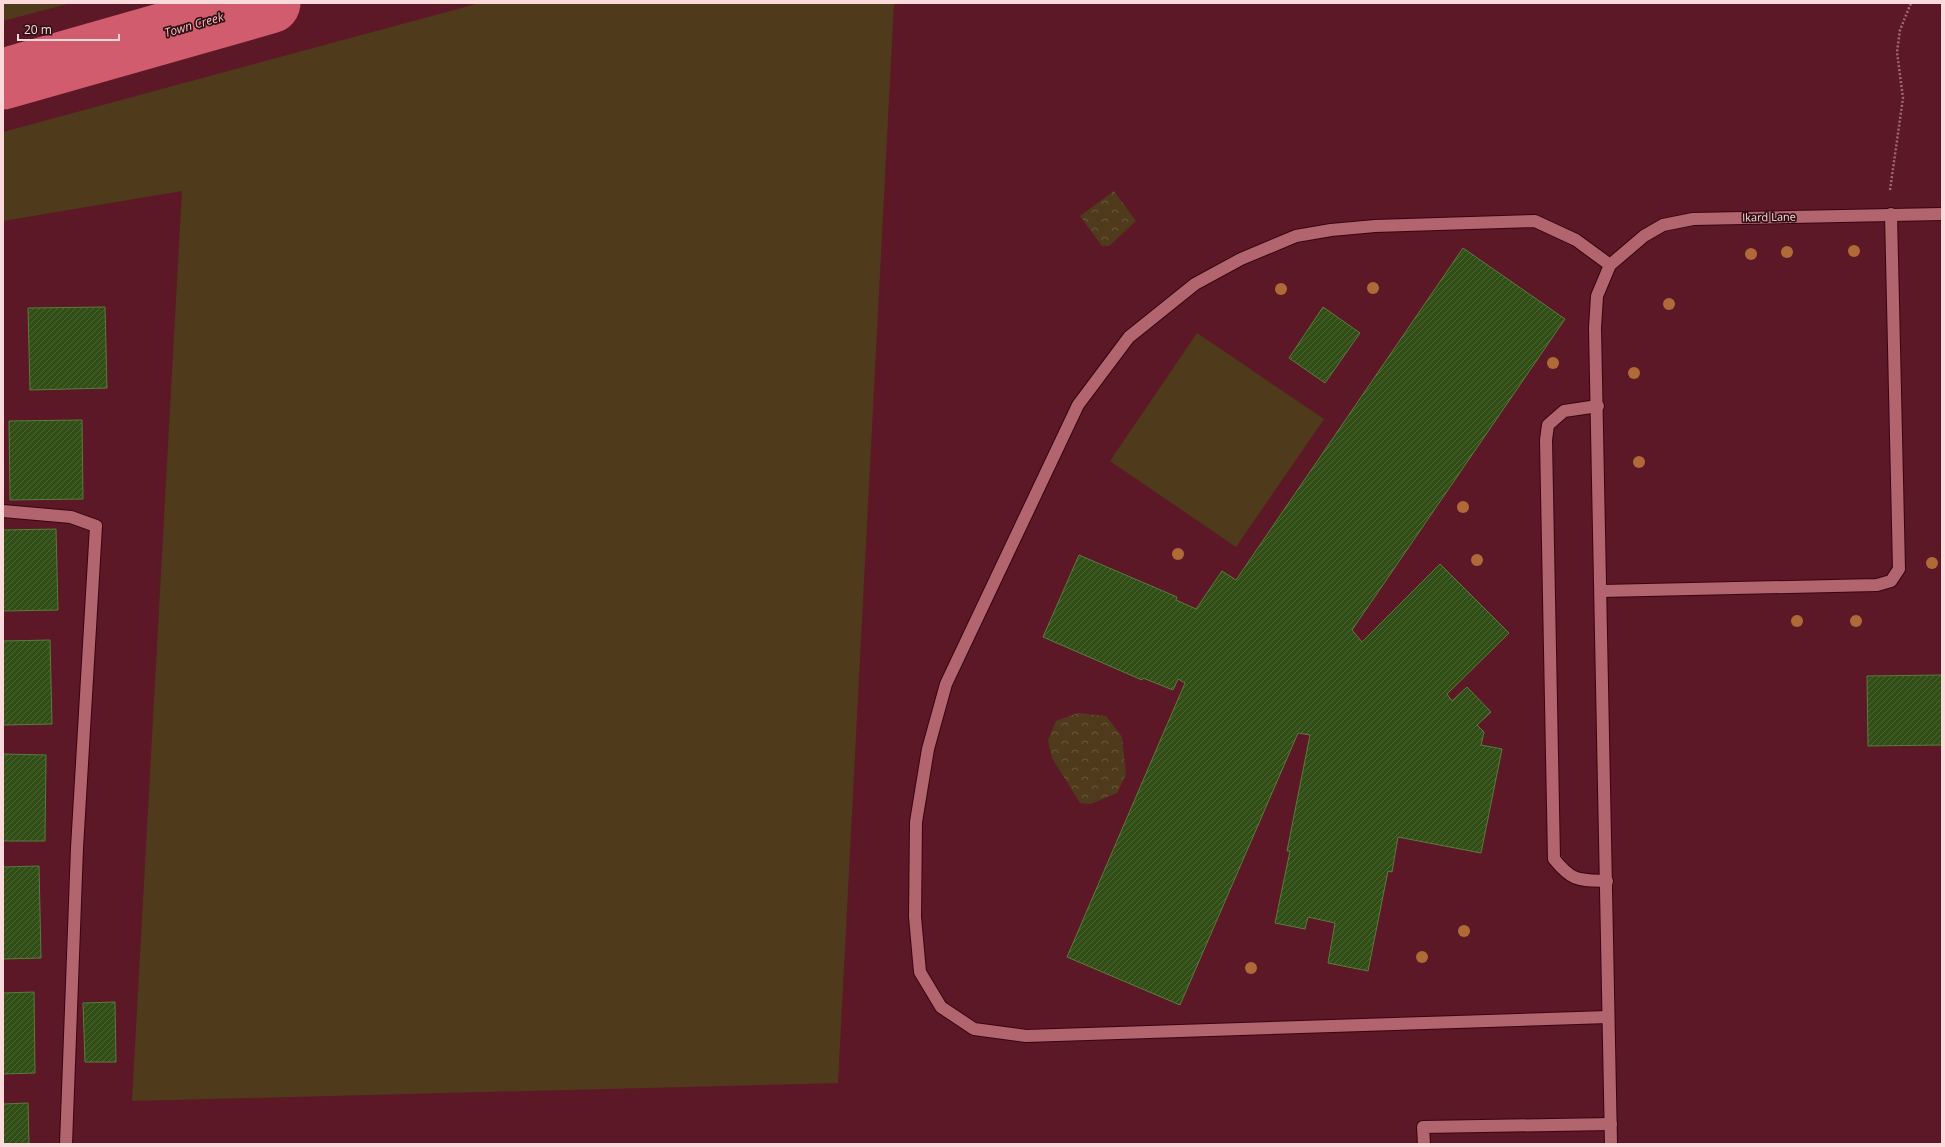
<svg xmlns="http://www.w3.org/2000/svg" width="1945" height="1147" font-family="'Open Sans',sans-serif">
<defs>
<pattern id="park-crowns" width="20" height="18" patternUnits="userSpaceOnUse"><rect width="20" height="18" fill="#503a1c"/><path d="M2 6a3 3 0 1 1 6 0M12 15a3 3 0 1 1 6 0" fill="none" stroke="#6a563c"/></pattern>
<pattern id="building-hatch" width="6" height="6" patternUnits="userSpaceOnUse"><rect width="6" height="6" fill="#304e16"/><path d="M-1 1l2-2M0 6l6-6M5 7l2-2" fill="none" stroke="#4f6737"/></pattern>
</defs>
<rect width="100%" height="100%" fill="#5c1826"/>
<g fill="#503a1c">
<path d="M3 3H71L3 21Z"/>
<path d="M480 3H894L838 1083 132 1101 182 191 3 221V132Z"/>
<path d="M1197 333 1324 419 1236 547 1110 461Z"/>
</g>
<g fill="url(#park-crowns)">
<path d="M1114 191 1136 221 1109 246H1102L1080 216Z"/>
<path d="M1078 713 1106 716 1122 737 1126 774 1117 793 1091 804 1080 803 1052 758 1048 740 1056 721Z"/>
</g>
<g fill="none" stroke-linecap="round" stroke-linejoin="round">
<path stroke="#d15c6e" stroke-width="61" d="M3 79 270 3"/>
</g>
<g fill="url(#building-hatch)" stroke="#587c3d">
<path d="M1463 248 1565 319 1352 630 1362 642 1440 564 1509 633 1447 694 1452 701 1467 687 1491 712 1477 725 1484 732 1481 745 1502 749 1481 853 1398 837 1392 872 1388 871 1368 971 1328 963 1335 923 1308 917 1305 929 1275 923 1290 851H1287L1310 735 1298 733 1180 1005 1067 957 1185 683 1178 679 1173 690 1143 678 1142 680 1043 637 1079 555 1177 597 1176 600 1196 609 1222 571 1236 580Z"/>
<path d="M105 307 107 388 30 390 28 308Z"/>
<path d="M1323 307 1360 333 1325 383 1289 358Z"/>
<path d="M82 420 83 499 10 500 9 421Z"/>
<path d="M56 529 58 610 3 611V530Z"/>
<path d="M50 640 52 724 3 725V641Z"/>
<path d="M1942 675V745L1868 746 1867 676Z"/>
<path d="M3 754 46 755 45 841H3Z"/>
<path d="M39 866 41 958 3 959V867Z"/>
<path d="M34 992 35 1073 3 1074V993Z"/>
<path d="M115 1002 116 1062H85L83 1003Z"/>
<path d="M28 1103 29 1144H3V1104Z"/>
</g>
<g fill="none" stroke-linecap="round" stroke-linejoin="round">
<defs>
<g id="minor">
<path d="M1598 406 1564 411 1548 425 1546 440 1554 859C1573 882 1578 880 1607 881"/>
<path d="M3 511 71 517 96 526 77 848 66 1144"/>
<path d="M1602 591 1877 585 1891 581 1899 569 1891 214"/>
<path d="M1608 1017 1026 1036 974 1029 941 1007 920 972 915 917 916 822 928 749 946 684 1078 405 1129 337 1195 284 1241 259 1296 236 1331 230 1375 226 1535 221 1576 240 1610 265"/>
<path d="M1424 1144 1423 1127 1611 1124"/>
<path d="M1611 1144 1595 328 1597 296 1610 265 1644 236 1663 225 1693 219 1942 214"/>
</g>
</defs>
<use href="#minor" stroke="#380511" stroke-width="14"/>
<path stroke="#9f6972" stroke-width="2.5" stroke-dasharray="2 2" stroke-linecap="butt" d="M1890 190 1903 98 1897 52 1900 30 1911 3"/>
<use href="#minor" stroke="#b2656e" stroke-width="12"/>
</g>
<g fill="#b06a38">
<circle cx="1854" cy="251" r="6"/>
<circle cx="1787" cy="252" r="6"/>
<circle cx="1751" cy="254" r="6"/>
<circle cx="1373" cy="288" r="6"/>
<circle cx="1281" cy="289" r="6"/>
<circle cx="1669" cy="304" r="6"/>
<circle cx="1553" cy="363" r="6"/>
<circle cx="1634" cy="373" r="6"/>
<circle cx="1639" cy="462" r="6"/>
<circle cx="1463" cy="507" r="6"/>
<circle cx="1178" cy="554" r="6"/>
<circle cx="1477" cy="560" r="6"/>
<circle cx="1932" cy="563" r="6"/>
<circle cx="1797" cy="621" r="6"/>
<circle cx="1856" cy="621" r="6"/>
<circle cx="1464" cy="931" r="6"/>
<circle cx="1422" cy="957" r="6"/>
<circle cx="1251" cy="968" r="6"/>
</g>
<g text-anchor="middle" stroke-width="3.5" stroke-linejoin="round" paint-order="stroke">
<g font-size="11" fill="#fcd9db" stroke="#2f1115">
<text transform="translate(1769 217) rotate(-1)" y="4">Ikard Lane</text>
</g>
<g font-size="12" font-style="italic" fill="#fbbdc3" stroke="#2f1115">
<text transform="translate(194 25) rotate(-16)" y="4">Town Creek</text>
</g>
</g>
<rect width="1945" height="1147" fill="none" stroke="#fcd9db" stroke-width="8"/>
<path d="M18 34v6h101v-6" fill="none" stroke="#fcd9db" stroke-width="2"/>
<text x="24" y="34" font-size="12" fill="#fcd9db" stroke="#2f1115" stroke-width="3" paint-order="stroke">20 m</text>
</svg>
